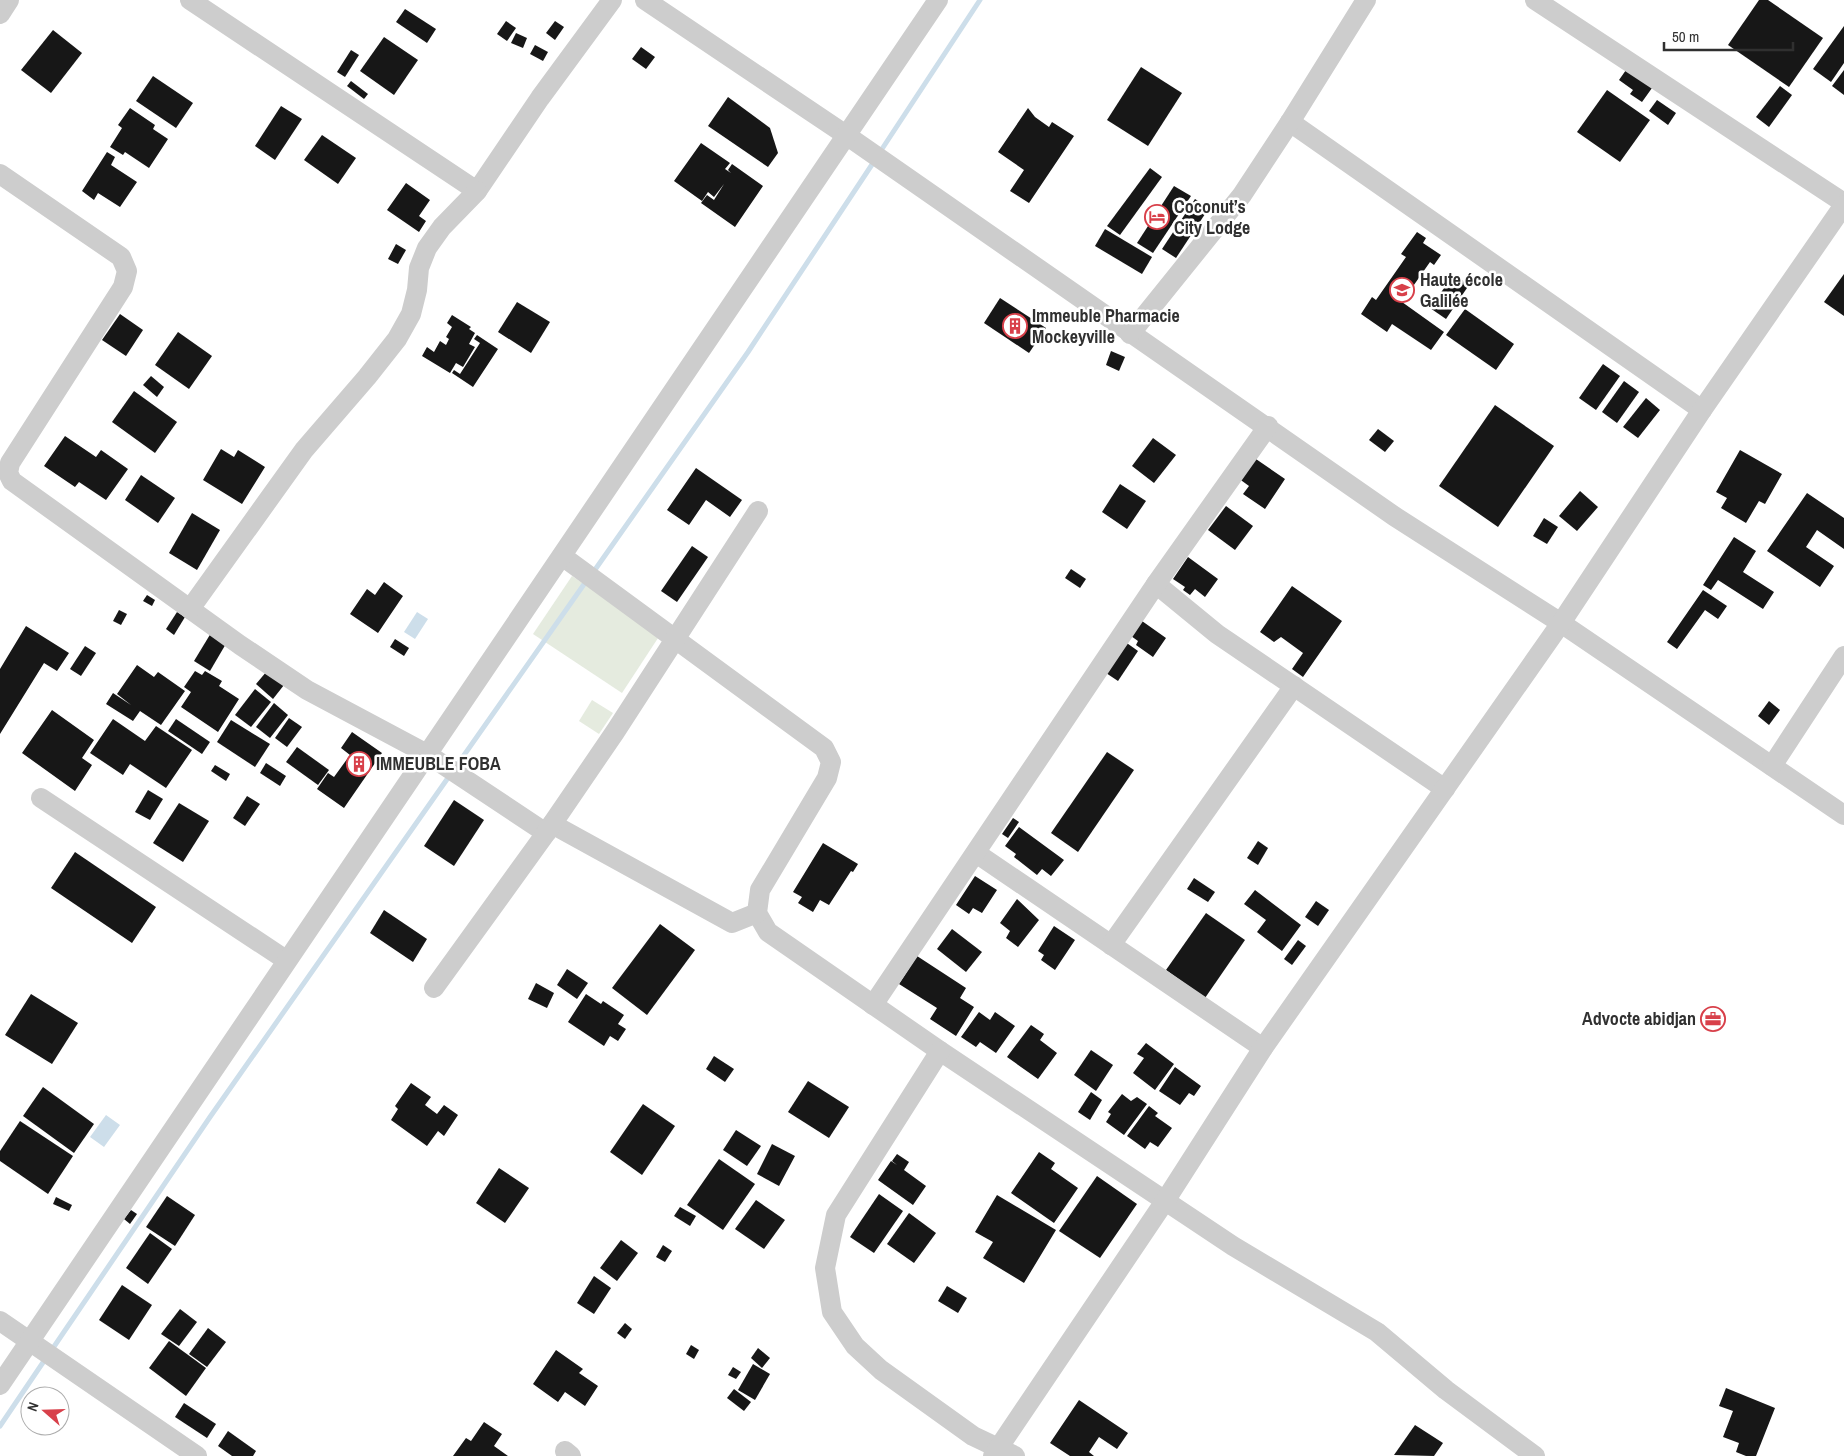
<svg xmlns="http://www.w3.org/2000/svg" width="1844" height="1456" font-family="'Archivo Narrow',sans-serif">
<rect width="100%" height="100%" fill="#fff"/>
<g fill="#e5ebdf">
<path d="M572 576 660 635 622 693 533 634Z"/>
<path d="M592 700 613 713 599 734 579 721Z"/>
</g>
<g fill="#cddeea">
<path d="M417 612 428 619 415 639 404 632Z"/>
<path d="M106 1115 120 1125 104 1147 90 1137Z"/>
</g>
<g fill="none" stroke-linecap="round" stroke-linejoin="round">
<g stroke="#cddeea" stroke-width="5">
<path d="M880 152 980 0"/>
<path d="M592 574 748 352 875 160"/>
<path d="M455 768 587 580"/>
<path d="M51 1351 210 1117 450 775"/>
<path d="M0 1426 46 1358"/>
</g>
</g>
<g fill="#171717">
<path d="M1759 0H1768L1823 38 1789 87 1728 45Z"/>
<path d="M405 9 436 29 427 43 396 22Z"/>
<path d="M506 21 516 28 507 41 497 34Z"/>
<path d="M555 21 564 27 555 40 546 33Z"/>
<path d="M1844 26V63L1831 82 1813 69Z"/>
<path d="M53 30 82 53 51 93 21 70Z"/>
<path d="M516 33 527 38 523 48 511 43Z"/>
<path d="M384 37 418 60 394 95 360 71Z"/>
<path d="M535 45 548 52 543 61 530 54Z"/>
<path d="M641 47 655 57 646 69 632 59Z"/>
<path d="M351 50 359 55 345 77 337 72Z"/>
<path d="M1141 67 1182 93 1148 146 1107 120Z"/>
<path d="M1626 70 1652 88 1642 102 1630 94 1633 90 1619 80Z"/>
<path d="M1844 70V95L1832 86Z"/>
<path d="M153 76 193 103 176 128 136 101Z"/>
<path d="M351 81 368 94 364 99 347 86Z"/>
<path d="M1780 86 1792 95 1769 127 1756 117Z"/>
<path d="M1607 90 1650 120 1620 162 1577 132Z"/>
<path d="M728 97 770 128 778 153 768 167 708 126Z"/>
<path d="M1657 100 1676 113 1668 125 1649 111Z"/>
<path d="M281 106 302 119 275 160 255 146Z"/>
<path d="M130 108 155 125 153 129 168 139 149 168 125 152 123 155 110 147 122 128 118 125Z"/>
<path d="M1028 108 1035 117 1049 127 1052 122 1074 136 1029 203 1010 191 1024 170 998 152Z"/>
<path d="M322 135 356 158 338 184 304 160Z"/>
<path d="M701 143 730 163 725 169 731 173 728 170 732 164 763 186 735 227 701 203 707 195 714 200 724 184 714 197 708 192 702 201 674 181Z"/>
<path d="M107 152 115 157 111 165 137 182 120 207 98 193 94 200 82 191Z"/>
<path d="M1150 168 1162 177 1120 235 1107 226Z"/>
<path d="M406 183 430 200 419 216 426 221 419 232 387 210Z"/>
<path d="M1174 186 1191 196 1153 253 1137 243Z"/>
<path d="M1195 199 1209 208 1176 258 1162 249Z"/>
<path d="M1105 229 1152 257 1142 274 1095 246Z"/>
<path d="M1417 232 1426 238 1423 243 1441 255 1434 265 1430 262 1402 302 1444 332 1431 350 1392 324 1387 332 1361 314 1372 297 1376 300 1406 257 1401 254Z"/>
<path d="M396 244 406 250 398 264 388 259Z"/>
<path d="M1454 274 1469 285 1446 319 1430 308Z"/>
<path d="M1844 274V316L1824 302Z"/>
<path d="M1000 298 1046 328 1029 353 984 323Z"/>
<path d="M517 302 550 322 531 353 498 332Z"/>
<path d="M1465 309 1514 344 1496 370 1446 335Z"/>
<path d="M120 314 143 330 126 356 102 340Z"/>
<path d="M452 315 471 327 469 329 475 333 469 344 475 347 463 367 456 363 450 373 422 356 427 347 434 352 440 341 446 345 449 339 446 337 452 327 447 323Z"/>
<path d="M178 332 212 356 189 389 155 365Z"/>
<path d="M477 335 498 349 473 387 452 373 454 370 460 374 480 343 474 339Z"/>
<path d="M1111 351 1125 357 1119 371 1106 365Z"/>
<path d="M1603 364 1620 376 1596 410 1579 398Z"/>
<path d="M151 376 164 387 157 397 143 385Z"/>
<path d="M1624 381 1639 392 1617 423 1602 412Z"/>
<path d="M134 391 177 422 155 453 112 422Z"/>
<path d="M1646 398 1660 410 1638 438 1623 427Z"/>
<path d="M1495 405 1554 446 1498 527 1439 486Z"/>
<path d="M1378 429 1394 441 1385 452 1369 440Z"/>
<path d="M65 436 96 457 101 450 128 469 106 500 79 482 75 487 44 466Z"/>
<path d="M1153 438 1176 455 1154 483 1132 466Z"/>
<path d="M221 449 234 457 238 450 265 467 242 504 203 480Z"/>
<path d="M1740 450 1782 474 1765 504 1759 501 1746 523 1721 508 1727 498 1716 492Z"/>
<path d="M1253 457 1285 479 1265 509 1243 494 1249 486 1238 478Z"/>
<path d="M696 468 742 500 730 517 706 500 689 525 667 510Z"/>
<path d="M141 475 175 498 158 523 125 500Z"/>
<path d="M1120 484 1146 501 1127 529 1102 512Z"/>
<path d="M1580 491 1598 507 1577 531 1559 516Z"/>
<path d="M1807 493 1844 518V549L1817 530 1806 547 1834 566 1820 587 1767 551Z"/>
<path d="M1226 506 1253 526 1235 550 1208 530Z"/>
<path d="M192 513 220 530 197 570 169 553Z"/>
<path d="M1544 518 1558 527 1547 544 1533 536Z"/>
<path d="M1734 537 1756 551 1743 572 1774 592 1763 609 1718 580 1711 590 1703 585Z"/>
<path d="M692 546 708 557 677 602 661 591Z"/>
<path d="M1188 557 1218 579 1205 597 1195 589 1190 595 1183 590 1185 587 1173 579Z"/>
<path d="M1071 569 1086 579 1080 588 1065 578Z"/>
<path d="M384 582 403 596 378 633 350 614 367 589 375 595Z"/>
<path d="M1292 586 1342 621 1303 677 1292 669 1303 653 1281 637 1274 642 1260 632Z"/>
<path d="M1703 590 1727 606 1718 619 1705 610 1677 649 1667 642Z"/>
<path d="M147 595 155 600 152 606 143 601Z"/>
<path d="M119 610 127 614 121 625 113 621Z"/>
<path d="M177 612 185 617 174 635 166 629Z"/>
<path d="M1142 621 1166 638 1153 657 1136 645 1138 641 1131 636Z"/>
<path d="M26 626 69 653 57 671 44 663 0 734V669Z"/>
<path d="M211 633 227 642 210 671 194 661Z"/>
<path d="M395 639 409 648 404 656 390 647Z"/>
<path d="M1124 641 1138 651 1118 681 1103 671Z"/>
<path d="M85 646 96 653 81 676 70 669Z"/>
<path d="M137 665 154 677 158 672 185 691 161 725 140 711 133 721 106 704 113 693 131 705 117 694Z"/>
<path d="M195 671 202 675 205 671 222 681 219 686 239 699 218 732 181 707 191 692 184 687Z"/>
<path d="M267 671 284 685 273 699 256 684Z"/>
<path d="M255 689 271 702 251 727 235 715Z"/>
<path d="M1769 701 1780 710 1769 725 1758 716Z"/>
<path d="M274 703 288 715 270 738 256 727Z"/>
<path d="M52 710 94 740 82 758 92 765 75 791 22 753Z"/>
<path d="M289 718 302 727 287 747 275 738Z"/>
<path d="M113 719 145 741 156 726 192 750 166 788 130 764 123 775 90 753Z"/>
<path d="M176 719 210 742 202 754 168 731Z"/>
<path d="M231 720 270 744 255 767 217 742Z"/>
<path d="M352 732 382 753 344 808 317 789 328 773 334 777 350 755 341 748Z"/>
<path d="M297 747 329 770 318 785 286 762Z"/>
<path d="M1107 752 1134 770 1078 852 1051 833Z"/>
<path d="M266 763 286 776 280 786 260 773Z"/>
<path d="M215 765 230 774 226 781 211 771Z"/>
<path d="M148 790 163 799 150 820 135 812Z"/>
<path d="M247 796 260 804 245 826 233 818Z"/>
<path d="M454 800 484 820 454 866 424 846Z"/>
<path d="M179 803 209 821 183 862 153 843Z"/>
<path d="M1013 818 1019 822 1008 838 1002 834Z"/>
<path d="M1019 827 1064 860 1051 876 1042 869 1037 875 1014 857 1016 854 1005 846Z"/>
<path d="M1258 841 1268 848 1258 865 1247 858Z"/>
<path d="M823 843 858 864 853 872 851 871 829 905 820 900 813 912 798 903 802 897 793 892Z"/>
<path d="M75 852 156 907 132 943 51 888Z"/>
<path d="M975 876 997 890 982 913 973 908 969 914 956 905Z"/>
<path d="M1194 878 1215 892 1208 902 1187 889Z"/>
<path d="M1255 890 1301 925 1282 951 1257 932 1266 920 1244 904Z"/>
<path d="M1017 899 1039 920 1018 947 1006 938 1010 931 1000 923Z"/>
<path d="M1316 901 1329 910 1318 926 1305 917Z"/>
<path d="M384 910 427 939 413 962 370 933Z"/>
<path d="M1206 913 1245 940 1205 998 1166 970Z"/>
<path d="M660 924 695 950 647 1015 612 988Z"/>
<path d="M1054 926 1075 940 1055 970 1041 960 1044 955 1038 951Z"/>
<path d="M952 929 982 952 966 972 937 949Z"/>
<path d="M1298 940 1306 946 1292 965 1284 959Z"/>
<path d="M917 956 966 988 960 998 974 1007 956 1036 930 1019 937 1008 899 984Z"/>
<path d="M567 969 588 983 577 999 557 985Z"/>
<path d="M536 983 554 993 547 1008 528 999Z"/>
<path d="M31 994 78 1023 52 1064 5 1035Z"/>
<path d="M586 994 601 1004 603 1001 624 1015 618 1024 626 1029 618 1041 610 1036 604 1046 568 1022Z"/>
<path d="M979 1012 990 1020 995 1012 1015 1026 996 1053 980 1042 976 1047 961 1037Z"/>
<path d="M1031 1025 1044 1034 1040 1040 1057 1053 1038 1079 1007 1057Z"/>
<path d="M1146 1043 1174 1064 1155 1090 1133 1073 1144 1058 1137 1054Z"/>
<path d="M1091 1050 1113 1065 1096 1091 1074 1075Z"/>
<path d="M714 1056 734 1069 725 1082 706 1069Z"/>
<path d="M1175 1067 1201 1086 1194 1096 1189 1093 1180 1105 1159 1091Z"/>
<path d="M808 1081 849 1107 829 1138 788 1112Z"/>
<path d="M411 1083 431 1097 425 1105 437 1114 444 1105 458 1115 444 1136 438 1131 427 1146 391 1120 398 1109 395 1106Z"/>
<path d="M43 1087 94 1124 74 1153 23 1116Z"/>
<path d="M1091 1092 1102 1100 1090 1120 1078 1112Z"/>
<path d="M1122 1094 1131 1101 1137 1097 1147 1104 1124 1135 1106 1122 1111 1114 1108 1112Z"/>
<path d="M643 1104 675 1126 642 1175 610 1152Z"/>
<path d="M1149 1106 1158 1113 1155 1116 1172 1128 1158 1147 1150 1142 1145 1149 1127 1136Z"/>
<path d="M20 1121 73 1156 48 1194 0 1161V1151Z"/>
<path d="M736 1130 761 1146 747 1166 723 1150Z"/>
<path d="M772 1144 795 1156 779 1186 757 1174Z"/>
<path d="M1039 1152 1055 1163 1051 1169 1078 1188 1054 1223 1011 1193Z"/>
<path d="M897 1154 909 1162 904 1170 926 1186 913 1205 878 1180 891 1161 897 1165 892 1161Z"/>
<path d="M719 1159 755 1184 723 1230 687 1205Z"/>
<path d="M499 1168 529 1188 505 1223 476 1203Z"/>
<path d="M1097 1176 1137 1204 1100 1258 1059 1231Z"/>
<path d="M879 1194 903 1211 874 1253 850 1237Z"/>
<path d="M997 1195 1056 1230 1024 1283 983 1258 993 1242 975 1232Z"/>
<path d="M167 1196 195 1215 175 1246 146 1227Z"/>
<path d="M56 1197 72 1205 69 1211 53 1204Z"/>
<path d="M756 1200 785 1220 764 1249 735 1229Z"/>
<path d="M680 1207 696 1216 690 1226 674 1216Z"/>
<path d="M131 1210 137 1214 130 1224 124 1219Z"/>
<path d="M909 1213 936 1233 914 1263 887 1244Z"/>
<path d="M150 1233 172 1249 148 1284 126 1268Z"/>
<path d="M621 1240 638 1253 617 1281 600 1268Z"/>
<path d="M663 1245 672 1251 665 1262 656 1257Z"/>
<path d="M594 1276 611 1288 594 1314 577 1303Z"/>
<path d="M122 1285 152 1305 129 1340 99 1320Z"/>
<path d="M947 1286 967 1298 958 1313 938 1301Z"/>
<path d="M180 1309 197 1322 179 1346 161 1334Z"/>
<path d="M625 1323 632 1329 625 1339 617 1333Z"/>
<path d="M208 1328 226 1342 207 1367 189 1354Z"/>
<path d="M169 1341 206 1368 186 1396 149 1368Z"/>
<path d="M691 1345 699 1350 694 1359 686 1354Z"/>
<path d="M758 1348 770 1358 762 1368 751 1358Z"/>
<path d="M556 1350 583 1369 579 1373 598 1386 585 1406 565 1392 558 1402 533 1384Z"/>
<path d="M753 1364 770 1374 755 1400 738 1390Z"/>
<path d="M733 1367 741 1372 736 1379 728 1375Z"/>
<path d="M1726 1388 1775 1408 1756 1456H1746L1736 1452 1739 1443 1723 1437 1733 1411 1719 1406Z"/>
<path d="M734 1389 751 1402 744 1411 727 1398Z"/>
<path d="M1079 1400 1128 1433 1117 1449 1099 1437 1089 1452 1094 1456H1070L1050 1443Z"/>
<path d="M184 1403 216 1424 207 1438 175 1417Z"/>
<path d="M484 1422 502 1434 494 1446 508 1456H453L466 1438 471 1441Z"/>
<path d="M1415 1425 1443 1443 1434 1456 1394 1455Z"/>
<path d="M228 1431 256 1451 253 1456H232L218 1446Z"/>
</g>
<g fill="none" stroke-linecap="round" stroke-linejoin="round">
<g stroke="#cdcdcd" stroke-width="20">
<path d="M190 0 477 191 540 98 612 0"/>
<path d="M645 0 846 135 1394 516 1561 623 1844 815"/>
<path d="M1535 0 1844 203"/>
<path d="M0 14 9 0"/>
<path d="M1290 122 1702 410"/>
<path d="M0 174 121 257 127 271 123 287 10 463 8 473 12 481 240 645 307 690 427 754 546 833"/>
<path d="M1130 334 1242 195 1290 122 1366 0"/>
<path d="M562 556 824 748 831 762 827 778 760 890 757 913 768 932 940 1051 1233 1246 1377 1332 1446 1390 1535 1456"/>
<path d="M1156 584 1217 634 1445 789"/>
<path d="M190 609 304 450 367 377 397 339 411 314 417 290 419 268 427 248 442 227 477 191"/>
<path d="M1772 766 1844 656"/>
<path d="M41 798 286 960"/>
<path d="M552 824 732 923 757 913"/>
<path d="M976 853 1263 1048"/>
<path d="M1111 945 1294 686"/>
<path d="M434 988 546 833 615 732 758 511"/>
<path d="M873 1005 1156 584 1268 426"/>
<path d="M940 1051 836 1215 825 1268 832 1312 855 1346 881 1370 973 1436 1015 1456"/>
<path d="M0 1321 197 1456"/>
<path d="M0 1385 938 0"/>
<path d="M565 1451 571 1456"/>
<path d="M993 1456 1165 1201 1263 1048 1561 623 1702 410 1844 205"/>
</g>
</g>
<defs>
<symbol id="hotel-ring" viewBox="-11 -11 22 22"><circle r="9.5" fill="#fff" stroke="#d8404a" stroke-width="1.5"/><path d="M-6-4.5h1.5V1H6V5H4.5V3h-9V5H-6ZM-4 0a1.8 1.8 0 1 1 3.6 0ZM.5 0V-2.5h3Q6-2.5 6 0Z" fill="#d8404a"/></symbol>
<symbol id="school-ring" viewBox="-11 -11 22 22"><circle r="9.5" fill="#fff" stroke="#d8404a" stroke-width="1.5"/><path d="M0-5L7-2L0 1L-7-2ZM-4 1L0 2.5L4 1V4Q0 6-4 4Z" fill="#d8404a"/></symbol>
<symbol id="building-ring" viewBox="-11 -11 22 22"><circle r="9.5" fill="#fff" stroke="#d8404a" stroke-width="1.5"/><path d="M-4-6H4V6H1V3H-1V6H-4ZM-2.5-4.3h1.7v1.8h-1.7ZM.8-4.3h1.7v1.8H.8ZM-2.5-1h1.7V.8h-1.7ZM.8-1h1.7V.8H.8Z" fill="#d8404a"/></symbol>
<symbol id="office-ring" viewBox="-11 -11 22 22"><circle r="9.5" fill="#fff" stroke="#d8404a" stroke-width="1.5"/><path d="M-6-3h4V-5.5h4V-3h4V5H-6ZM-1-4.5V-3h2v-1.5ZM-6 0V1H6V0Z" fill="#d8404a"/></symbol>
</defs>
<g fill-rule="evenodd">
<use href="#hotel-ring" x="1143" y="203" width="28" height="28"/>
<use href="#school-ring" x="1388" y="276" width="28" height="28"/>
<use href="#building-ring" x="1001" y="312" width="28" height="28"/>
<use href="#building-ring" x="345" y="750" width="28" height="28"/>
<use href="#office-ring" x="1699" y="1005" width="28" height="28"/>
</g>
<g text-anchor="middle" stroke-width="5" stroke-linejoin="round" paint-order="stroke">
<g font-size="18" font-weight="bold" fill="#303030" stroke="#fff" text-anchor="start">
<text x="1174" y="213">Coconut’s<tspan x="1174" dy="21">City Lodge</tspan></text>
<text x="1420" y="286">Haute école<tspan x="1420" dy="21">Galilée</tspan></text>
<text x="1032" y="322">Immeuble Pharmacie<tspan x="1032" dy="21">Mockeyville</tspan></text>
<text x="376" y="770">IMMEUBLE FOBA</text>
<text x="1696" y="1025" text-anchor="end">Advocte abidjan</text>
</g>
</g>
<g transform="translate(45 1411) rotate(290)"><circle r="24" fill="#ffffff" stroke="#acacac"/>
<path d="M0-4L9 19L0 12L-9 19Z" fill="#d8404a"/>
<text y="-8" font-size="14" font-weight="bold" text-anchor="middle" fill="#303030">N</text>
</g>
<path d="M1664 42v8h129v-8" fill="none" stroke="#303030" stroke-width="2.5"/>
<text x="1672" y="42" font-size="15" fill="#303030" stroke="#ffffff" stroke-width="4" paint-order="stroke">50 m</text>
</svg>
